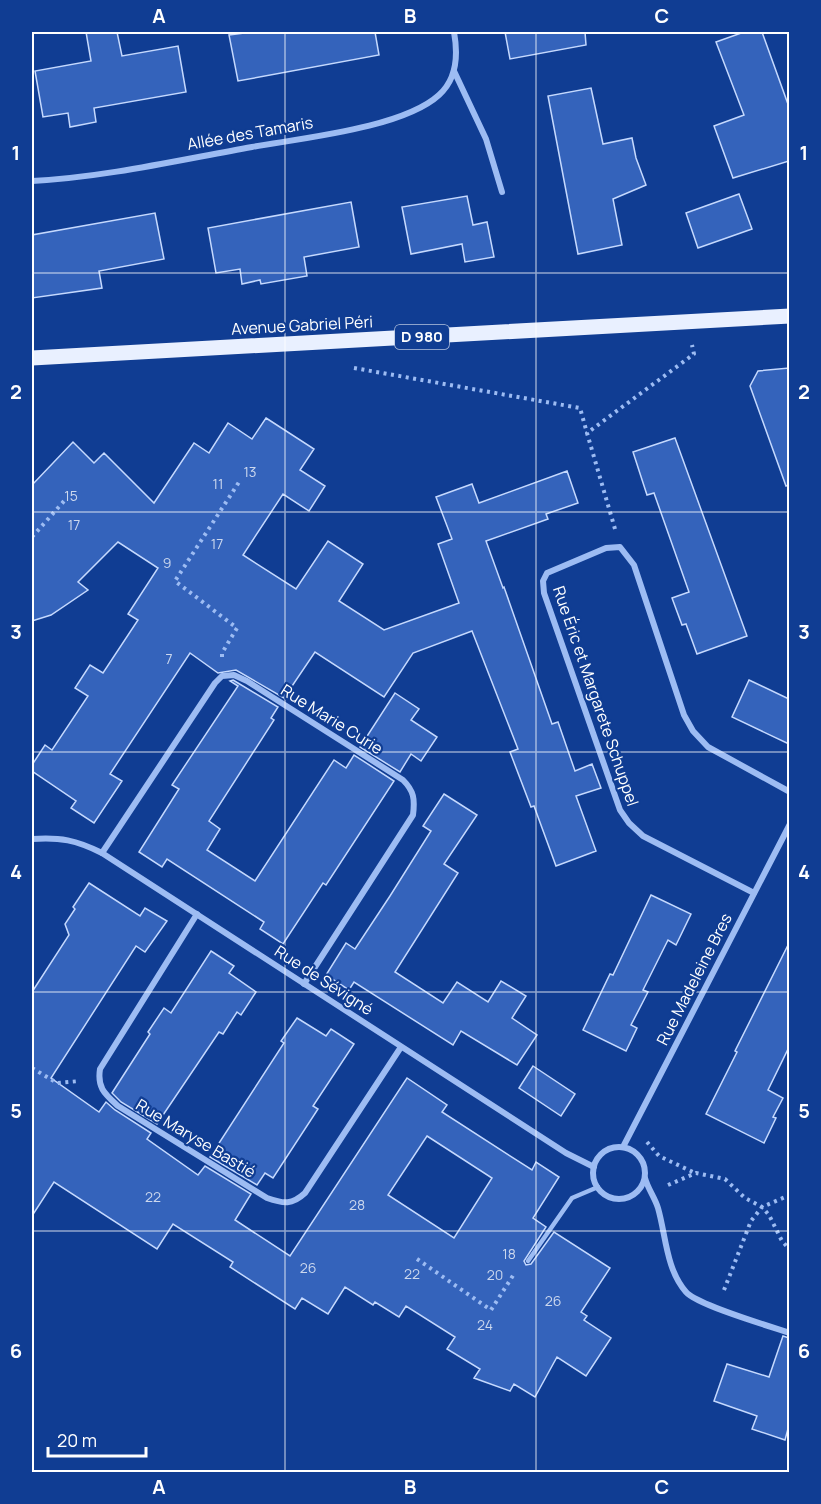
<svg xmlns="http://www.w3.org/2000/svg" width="821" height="1504" font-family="Manrope,sans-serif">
<rect width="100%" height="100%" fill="#103d93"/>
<g fill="#3463bb" stroke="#c5d9fe" stroke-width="1.5" fill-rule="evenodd">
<path d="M86 32H117L122 56 178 46 186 92 94 108 96 122 70 127 68 113 43 117 35 71 91 61Z"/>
<path d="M252 32H375L379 55 238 81 229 35Z"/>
<path d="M505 32H585L586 45 510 59Z"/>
<path d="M744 32H762L789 107V161L733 178 714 126 744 115 716 42Z"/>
<path d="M591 88 603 144 632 138 636 158 646 185 613 199 622 245 578 254 548 96Z"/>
<path d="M739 194 752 229 698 248 686 213Z"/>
<path d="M467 196 473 225 487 222 494 257 465 262 462 244 411 254 402 207Z"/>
<path d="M351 202 359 247 304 257 307 276 261 284 260 280 242 284 240 269 216 273 208 228Z"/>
<path d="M155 213 164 259 99 271 102 288 32 298V235Z"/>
<path d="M789 368V485L786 486 750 386 758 371Z"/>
<path d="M266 418 314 449 300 470 325 486 309 511 283 494 243 555 296 589 328 541 363 564 339 601 384 630 459 603 438 544 452 539 436 497 472 484 479 503 567 471 578 503 546 514 548 519 486 541 503 588 504 587 552 724 558 722 575 771 592 764 601 788 576 796 596 851 556 866 534 806 531 807 510 752 518 749 472 631 413 653 384 697 315 652 284 698 236 670 218 673 190 653 110 774 122 781 94 823 71 808 76 801 32 771V765L45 745 52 750 88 696 75 688 90 665 103 673 138 620 128 614 158 568 118 542 78 582 88 590 51 615 32 621V485L73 442 94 463 104 453 154 503 194 443 209 453 228 423 252 439Z"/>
<path d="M675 438 747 636 697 654 686 624 682 625 672 598 689 592 654 493 647 495 633 452Z"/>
<path d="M233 680 278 707 271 718 274 720 209 821 220 829 207 850 255 881 334 760 346 768 354 755 394 781 326 885 323 883 283 944 260 929 264 922 167 859 162 867 139 852 179 789 172 785 238 686 230 681Z"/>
<path d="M749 680 789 699V744L732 717Z"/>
<path d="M395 693 419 709 411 720 437 737 421 761 411 754 400 772 360 747Z"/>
<path d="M444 794 477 815 444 864 458 873 395 972 443 1003 457 982 488 1002 501 981 526 996 512 1018 537 1035 517 1065 461 1031 453 1045 354 982 349 990 326 975 346 943 355 949 390 896 431 831 423 826Z"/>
<path d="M89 883 140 916 145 908 167 921 145 952 136 946 51 1078 99 1112 106 1102 115 1110 151 1133 147 1139 198 1175 205 1166 251 1194 235 1220 290 1256 407 1078 447 1105 442 1112 532 1170 536 1162 559 1177 533 1218 546 1227 524 1261 526 1265 531 1264 554 1232 610 1268 581 1312 587 1316 584 1320 611 1338 586 1376 557 1357 535 1397 514 1384 510 1391 474 1378 480 1369 447 1349 455 1337 406 1306 399 1317 375 1302 373 1305 345 1287 328 1314 302 1298 295 1309 230 1267 233 1262 173 1224 157 1249 54 1182 32 1216V992L69 935 65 924 75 909 73 907ZM427 1136 492 1178 454 1238 388 1195Z"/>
<path d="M651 895 691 914 676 945 668 940 643 990 648 992 631 1025 637 1028 626 1051 583 1030 610 974 613 975Z"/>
<path d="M789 943V1047L768 1090 783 1098 773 1117 776 1118 764 1143 706 1114 737 1052 735 1051Z"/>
<path d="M211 951 234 966 229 973 256 992 241 1015 237 1012 223 1034 219 1032 157 1124 121 1102 112 1093 150 1034 148 1032 164 1008 171 1013Z"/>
<path d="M297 1018 326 1036 331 1029 354 1044 313 1106 318 1109 273 1178 265 1173 257 1185 210 1157 284 1043 281 1041Z"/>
<path d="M533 1066 575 1094 561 1116 519 1088Z"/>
<path d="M783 1336 789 1338V1425L785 1440 752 1429 757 1416 714 1401 727 1364 769 1377Z"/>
</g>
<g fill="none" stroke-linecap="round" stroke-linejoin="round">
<g stroke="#9dbcf3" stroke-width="4" stroke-dasharray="3 4.5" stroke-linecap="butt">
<path d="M354 368 580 408 587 433"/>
<path d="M615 529 587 433 694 354 692 345"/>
<path d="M32 537 65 500"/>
<path d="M222 657V653L237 628 175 581 241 479"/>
<path d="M32 1068 57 1083 80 1081"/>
<path d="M647 1142 659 1156 695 1173"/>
<path d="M668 1185 696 1173 725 1179 745 1198 762 1207 769 1215 782 1241 790 1250"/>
<path d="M417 1259 491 1310 514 1274"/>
<path d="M724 1290 751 1221 762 1207 790 1195"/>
</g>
<path stroke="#9dbcf3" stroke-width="4.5" d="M528 1261 572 1198 598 1187"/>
<g stroke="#9dbcf3" stroke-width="6">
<path d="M454 71 486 139 502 192"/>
<path d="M32 181C106 177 179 160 252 147 302 138 403 128 439 95 457 79 458 54 454 32"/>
<path d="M32 839C60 837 76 840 102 853L566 1153 594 1167"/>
<path d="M102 853 215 683 222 676 234 675 247 681 403 780C414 791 415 799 413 815L304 984"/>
<path d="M754 893 643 836 629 823 620 810 544 593 543 581 547 573 606 548 620 547 634 565 684 715 693 731 708 747 790 792"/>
<path d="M197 914 100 1069C97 1088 105 1094 118 1106L267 1198C284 1204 292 1205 305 1193L401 1047"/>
<path d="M623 1147 790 824"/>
<circle cx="619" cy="1173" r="26"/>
<path d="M645 1178C648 1189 655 1198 658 1208 666 1236 666 1269 686 1292 697 1305 769 1326 790 1333"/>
</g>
<path stroke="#e9f0ff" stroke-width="15" d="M32 358 790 316"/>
</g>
<path fill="none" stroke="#fff" stroke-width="1.5" stroke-opacity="0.55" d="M285 32V1472M536 32V1472M32 273H790M32 512H790M32 752H790M32 992H790M32 1231H790"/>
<g text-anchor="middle" stroke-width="4.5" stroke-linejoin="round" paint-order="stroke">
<g font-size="14" fill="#ccd8ee">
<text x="250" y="477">13</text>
<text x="218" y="489">11</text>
<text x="71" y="501">15</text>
<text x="74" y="530">17</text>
<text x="217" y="549">17</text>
<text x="167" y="568">9</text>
<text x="169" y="664">7</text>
<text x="153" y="1202">22</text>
<text x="357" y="1210">28</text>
<text x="509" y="1259">18</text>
<text x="308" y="1273">26</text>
<text x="412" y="1279">22</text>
<text x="495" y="1280">20</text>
<text x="553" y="1306">26</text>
<text x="485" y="1330">24</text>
</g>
<rect fill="#103d93" stroke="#b7c5df" stroke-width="1.5" x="395" y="325" width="54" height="24" rx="4.5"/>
<g font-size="15" font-weight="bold" fill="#fff">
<text x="422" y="342">D 980</text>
</g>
<g font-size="16" fill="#fff" stroke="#103d93">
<text transform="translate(250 133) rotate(-10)" y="6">Allée des Tamaris</text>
<text transform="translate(302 325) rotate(-3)" y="6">Avenue Gabriel Péri</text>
<text transform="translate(596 696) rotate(71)" y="6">Rue Éric et Margarete Schuppel</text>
<text transform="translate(332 719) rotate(32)" y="6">Rue Marie Curie</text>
<text transform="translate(694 979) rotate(-63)" y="6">Rue Madeleine Bres</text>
<text transform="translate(324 980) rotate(33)" y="6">Rue de Sévigné</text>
<text transform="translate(196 1138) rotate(31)" y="6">Rue Maryse Bastié</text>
</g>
</g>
<rect width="821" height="1504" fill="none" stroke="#103d93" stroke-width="66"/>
<path d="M48 1447v9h98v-9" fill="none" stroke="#ffffff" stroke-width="3"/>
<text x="57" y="1447" font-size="18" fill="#ffffff" stroke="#103d93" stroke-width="4.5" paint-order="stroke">20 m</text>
<rect x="33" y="33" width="755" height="1438" fill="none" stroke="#fff" stroke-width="2"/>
<g font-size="20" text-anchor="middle" font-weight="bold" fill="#fff">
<text x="159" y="23">A</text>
<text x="410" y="23">B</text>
<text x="662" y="23">C</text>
<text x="16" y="160">1</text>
<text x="804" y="160">1</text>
<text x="16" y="399">2</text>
<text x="804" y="399">2</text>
<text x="16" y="639">3</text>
<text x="804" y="639">3</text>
<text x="16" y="879">4</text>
<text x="804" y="879">4</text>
<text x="16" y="1118">5</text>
<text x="804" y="1118">5</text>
<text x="16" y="1358">6</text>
<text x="804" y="1358">6</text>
<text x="159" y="1494">A</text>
<text x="410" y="1494">B</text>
<text x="662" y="1494">C</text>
</g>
</svg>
